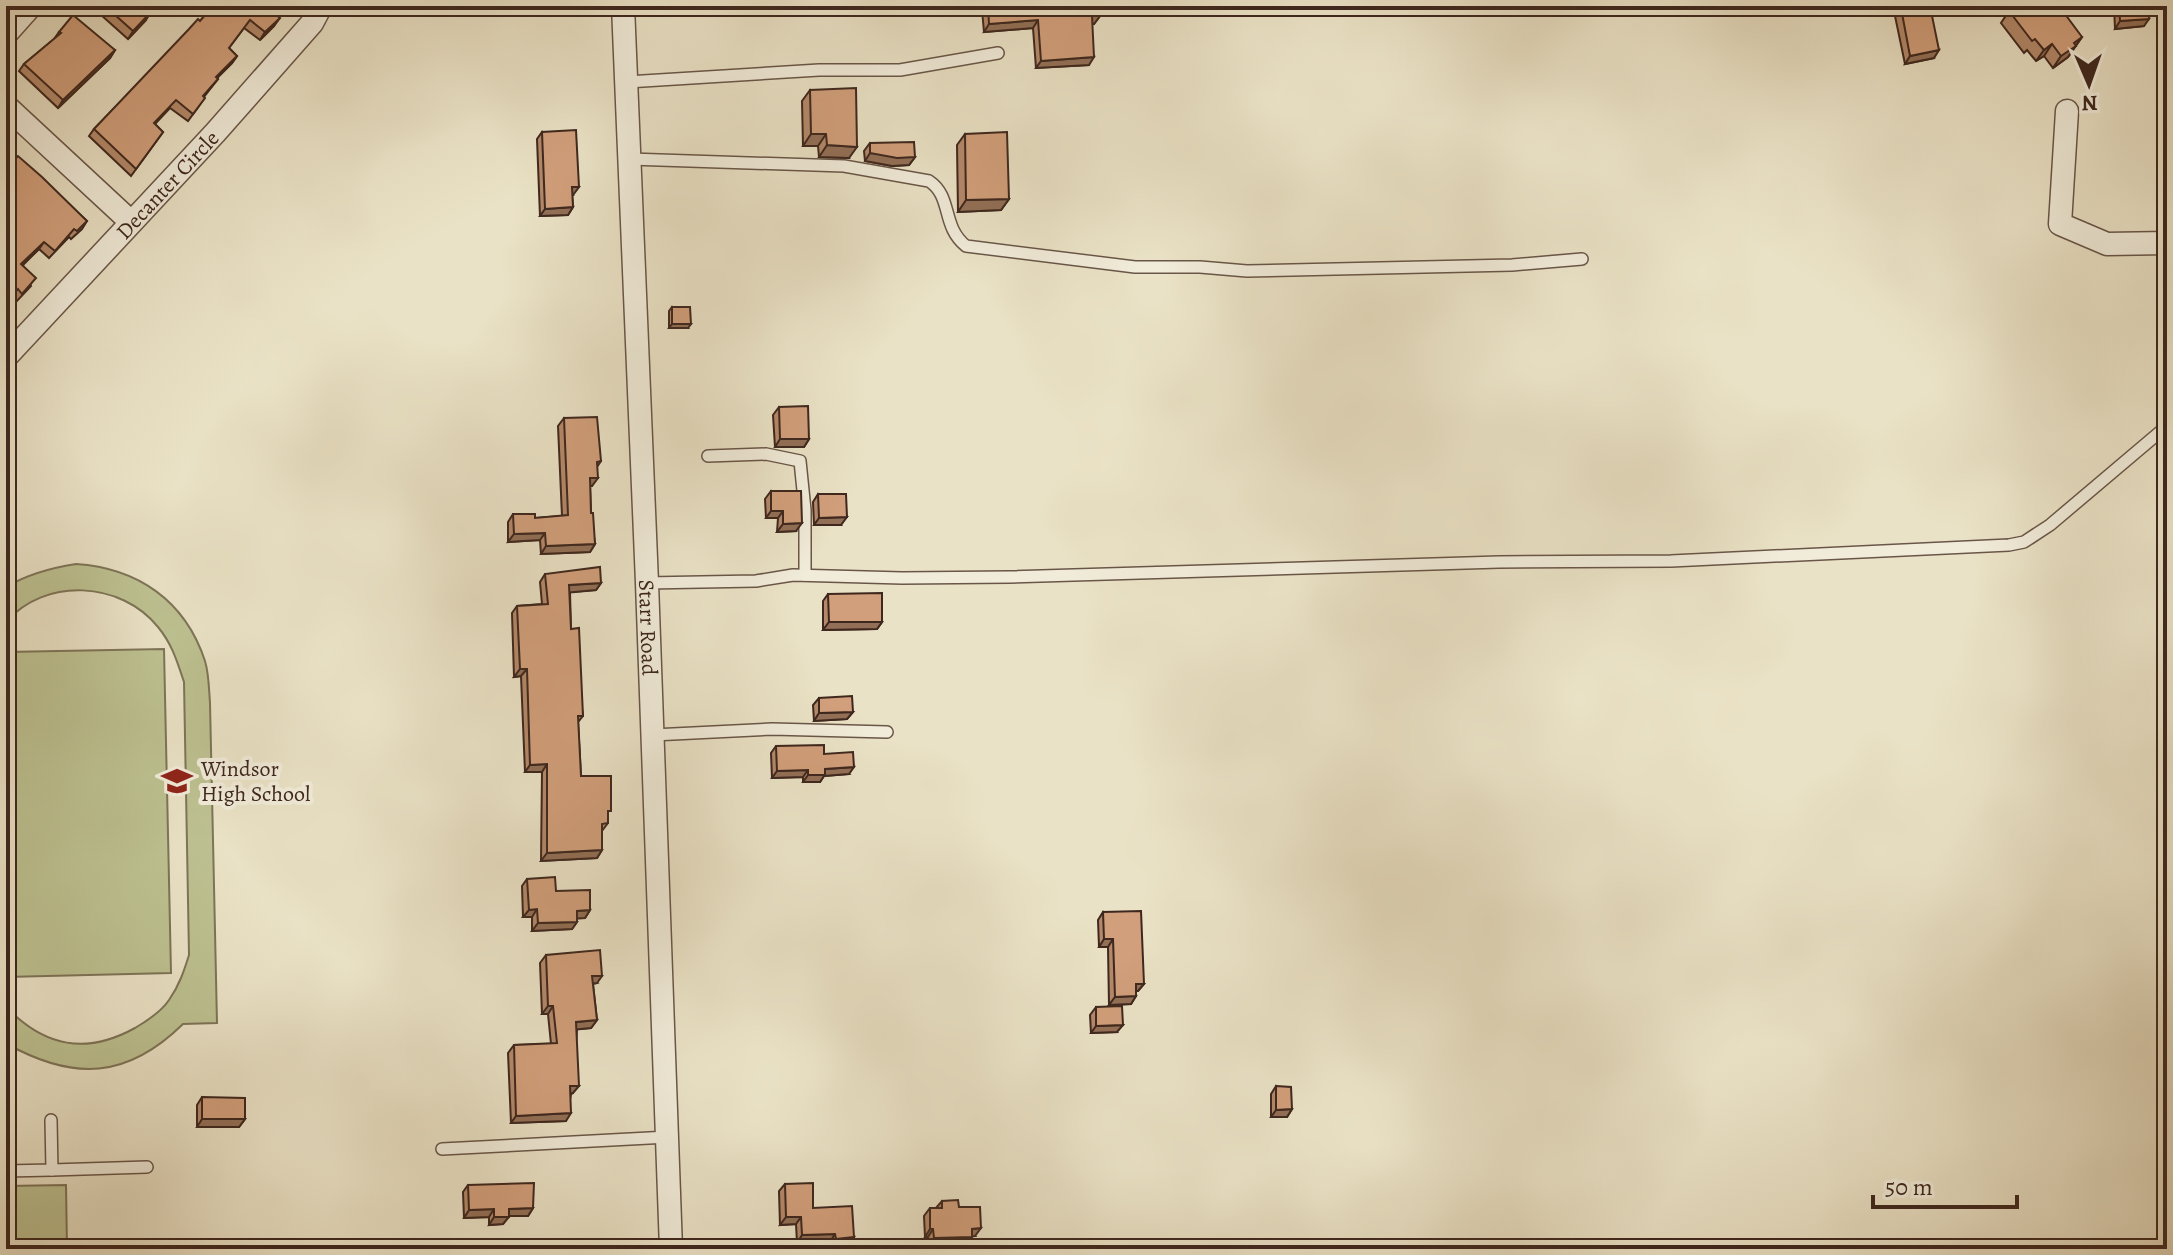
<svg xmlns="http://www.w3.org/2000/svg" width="2173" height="1255" font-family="Alegreya,serif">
<rect width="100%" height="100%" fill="#eae2c6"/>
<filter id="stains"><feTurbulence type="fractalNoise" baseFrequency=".0025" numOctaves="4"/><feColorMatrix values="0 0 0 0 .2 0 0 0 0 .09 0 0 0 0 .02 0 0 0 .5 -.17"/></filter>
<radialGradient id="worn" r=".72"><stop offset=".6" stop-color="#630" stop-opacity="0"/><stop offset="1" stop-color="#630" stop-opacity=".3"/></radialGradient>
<g fill="#bdc191" stroke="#7e7458" stroke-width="2">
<path d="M76 564C137 568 185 600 205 661 209 674 209 690 210 703L217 1023 183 1024C127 1079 74 1081 7 1044L6 1007C45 1047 86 1055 135 1028 147 1021 161 1012 169 1000 179 986 184 971 189 955L184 682C177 661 172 644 158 627 121 581 45 577 6 622V587C28 574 50 568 76 564Z"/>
<path d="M164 649 171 973 6 977V652Z"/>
<path d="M66 1185 67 1249H6V1186Z"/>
</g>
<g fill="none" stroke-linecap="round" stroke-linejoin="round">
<defs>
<g id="service">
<path d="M627 82 819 70H900L998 53"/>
<path d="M630 159 844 166 929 181C953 197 941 226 966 246L1135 267H1200L1247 271 1512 265 1582 259"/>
<path d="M708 456 766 454 800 461 805 510V575"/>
<path d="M647 583 756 581 793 575 902 578 1010 577 1499 562 1671 561 2009 545 2024 542 2050 525 2167 426"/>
<path d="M653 735 772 729 887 732"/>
<path d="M442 1149 668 1137"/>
<path d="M52 1170 147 1167"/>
<path d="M6 1171 52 1170 51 1120"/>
</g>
<g id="minor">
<path id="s1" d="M623 6 647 583 671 1249"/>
<path d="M6 34 31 6"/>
<path d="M6 106 131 222"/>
<path d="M2067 111 2060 224 2107 244 2167 243"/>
<path id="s2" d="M6 357 215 133 312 23 321 6"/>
</g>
</defs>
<use href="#service" stroke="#695648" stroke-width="14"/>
<use href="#minor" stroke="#695648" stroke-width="25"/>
<use href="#service" stroke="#f1ecda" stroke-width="11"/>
<use href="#minor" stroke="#f1ecda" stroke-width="22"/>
</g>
<g fill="#b4896a" stroke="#3e271e" stroke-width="2">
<path d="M91 6H148L146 8V20L128 39Z"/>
<path d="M213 6 274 26 260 40 244 28 229 48 237 56 232 63 217 78 218 79 204 97 199 106 188 121 170 108 155 124 163 132 131 176 89 136 94 129 200 21Z"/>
<path d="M986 6H1100V16L1094 24 1092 23 1089 65 1036 68 1033 28 984 32 982 10Z"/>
<path d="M2114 6H2148L2144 26 2115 29Z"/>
<path d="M1901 8 1934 58 1905 64 1895 16Z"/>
<path d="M2009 11 2082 37 2068 57 2053 68 2044 56 2036 61 2027 50 2024 53 2001 23Z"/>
<path d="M59 32 115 50 110 58 58 108 19 71 24 64 54 39Z"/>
<path d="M810 90 849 158 819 157 818 146H803L802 101Z"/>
<path d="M542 132 573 195H572L573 207 568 215 540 216 537 139Z"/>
<path d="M965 134 1009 199 1001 210 958 212 957 145Z"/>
<path d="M870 143 915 157 909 165 892 166 865 161 864 151Z"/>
<path d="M6 148 87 221 82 229 71 239 69 237 49 258 39 249 23 265 31 286 17 301 12 297 6 305Z"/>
<path d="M672 307 688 328H669V311Z"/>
<path d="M779 407 809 439 804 447H775L773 415Z"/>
<path d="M564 418 601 461 597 467 592 486H590L591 513 595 544 590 552 541 554 540 540 508 542V522L513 514 535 518 562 516 558 426Z"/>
<path d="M771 491 796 531 777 532 778 518H766L765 499Z"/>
<path d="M818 494 841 525H814L813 502Z"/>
<path d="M545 574 601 583 596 590 570 592 571 629 583 716 578 722 581 776 608 816V823L602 831V850L597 858 541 861 542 772H525L521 676 514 677 512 613 517 606 542 604 540 582Z"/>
<path d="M828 594 882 622 877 629 823 630V601Z"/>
<path d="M819 698 853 712 847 719 814 721 813 705Z"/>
<path d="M776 746 824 754 849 774 824 776 820 782H803V777L772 778 771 753Z"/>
<path d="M527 879 556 891 590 910 585 918H577V922L572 929 532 931V917H523L522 886Z"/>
<path d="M1103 912 1144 984 1138 991H1136V996L1131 1004 1109 1005 1108 947H1099L1098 920Z"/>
<path d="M546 955 597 983 593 984 597 1020 591 1028 577 1029 573 1093 571 1094 566 1121 511 1123 508 1053 514 1045 551 1044 548 1014H542L540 963Z"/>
<path d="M1096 1007 1117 1032 1091 1033 1090 1015Z"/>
<path d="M1276 1086 1292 1109 1287 1117H1271V1094Z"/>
<path d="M202 1097 245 1119 239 1127H197V1105Z"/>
<path d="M785 1184 813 1208 854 1237 848 1245 830 1246V1242L797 1243 796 1224 780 1225 779 1191Z"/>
<path d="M468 1185 533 1208 528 1216H509L503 1224 489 1225V1217L464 1218 463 1192Z"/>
<path d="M942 1201 975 1236H972L966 1245 928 1246V1237H925L924 1216 930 1208H936Z"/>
</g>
<g fill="#926f56" stroke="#3e271e" stroke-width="2">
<path d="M151 12 146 20 128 39 133 31Z"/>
<path d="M1092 16H1100L1094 24 1086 23Z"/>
<path d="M280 18 274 26 260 40 265 32Z"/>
<path d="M2149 19 2144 26 2115 29 2120 21Z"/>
<path d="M1038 20 1033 28 984 32 989 24Z"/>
<path d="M2082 37 2068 57 2053 68 2061 56 2074 43Z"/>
<path d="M2052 44 2044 56 2036 61 2044 50Z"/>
<path d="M115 50 110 58 58 108 63 100Z"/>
<path d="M1939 50 1934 58 1905 64 1910 56Z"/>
<path d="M237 56 232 63 211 84 216 77Z"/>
<path d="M1094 57 1089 65 1036 68 1041 61Z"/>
<path d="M811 134H826L818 146H803Z"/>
<path d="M827 145 857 147 849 158 819 157Z"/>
<path d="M870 153 915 157 909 165 892 166 865 161Z"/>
<path d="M572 187H579L573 195H567Z"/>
<path d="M1009 199 1001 210 958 212 966 200Z"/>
<path d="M573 207 568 215 540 216 545 209Z"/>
<path d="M44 242 39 249 16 271 21 264Z"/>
<path d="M672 324H691L688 328H669Z"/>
<path d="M780 439H809L804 447H775Z"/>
<path d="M590 478H598L592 486H585Z"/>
<path d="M771 511H783L778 518H766Z"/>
<path d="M847 517 841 525H814L819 518Z"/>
<path d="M802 523 796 531 777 532 783 524Z"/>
<path d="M545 533 540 540 508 542 514 534Z"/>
<path d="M595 544 590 552 541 554 546 546Z"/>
<path d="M601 583 596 590 564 593 569 585Z"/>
<path d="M829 622H882L877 629 823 630Z"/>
<path d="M520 669H527L521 676 514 677Z"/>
<path d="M853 712 847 719 814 721 819 713Z"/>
<path d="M547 764 542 772H525L530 765Z"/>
<path d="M854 767 849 774 824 776 820 782H803L808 775 825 769Z"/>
<path d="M808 770 803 777 772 778 777 771Z"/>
<path d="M602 850 597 858 541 861 547 853Z"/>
<path d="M537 909 532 917H523L529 910Z"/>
<path d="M590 910 585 918 571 919 577 911Z"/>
<path d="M577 922 572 929 532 931 538 923Z"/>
<path d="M1104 939H1113L1108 947H1099Z"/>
<path d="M592 976H602L597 983 587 984Z"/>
<path d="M1136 984H1144L1138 991H1131Z"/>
<path d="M1136 996 1131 1004 1109 1005 1115 997Z"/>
<path d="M548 1006H553L548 1014H542Z"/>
<path d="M597 1020 591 1028 571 1030 576 1022Z"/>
<path d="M1123 1025 1117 1032 1091 1033 1096 1026Z"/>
<path d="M570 1086H579L573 1093 565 1094Z"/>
<path d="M1292 1109 1287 1117H1271L1276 1110Z"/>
<path d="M571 1113 566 1121 511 1123 516 1116Z"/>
<path d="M202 1119H245L239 1127H197Z"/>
<path d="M533 1208 528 1216H503L509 1209Z"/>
<path d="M494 1209 489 1217 464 1218 469 1210Z"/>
<path d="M494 1217H509L503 1224 489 1225Z"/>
<path d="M786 1217H801L796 1224 780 1225Z"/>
<path d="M981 1228 975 1236 966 1237 972 1229Z"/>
<path d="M930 1229H933L928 1237H925Z"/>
<path d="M835 1234 830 1242 797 1243 802 1235Z"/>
<path d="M854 1237 848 1245 830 1246 836 1239Z"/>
<path d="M972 1237 966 1245 928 1246 934 1238Z"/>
</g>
<g fill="#d19f7b" stroke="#3e271e" stroke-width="2">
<path d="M105 6H146L145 7 151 12 133 31Z"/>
<path d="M213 6H265L280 18 265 32 250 20 229 48 237 56 216 77 218 79 203 96 205 98 193 114 176 100 154 123 163 132 136 169 94 129 189 29 198 19 200 21Z"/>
<path d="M988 6H1100V16H1092L1094 57 1041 61 1038 20 989 24Z"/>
<path d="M1913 6H1930L1939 50 1910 56 1901 8Z"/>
<path d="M2015 6H2059L2082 37 2074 43 2076 46 2061 56 2052 44 2044 50 2035 39 2032 41 2009 11Z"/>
<path d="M2119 6H2148L2149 19 2120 21Z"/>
<path d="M73 15 115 50 63 100 24 64 61 33 59 32Z"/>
<path d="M856 88 857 147 827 145 826 134H811L810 90Z"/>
<path d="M576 130 579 187H572L573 207 545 209 542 132Z"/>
<path d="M1007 132 1009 199 966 200 965 134Z"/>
<path d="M914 142 915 157 897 158 870 153V143Z"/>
<path d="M6 148 16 158 18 156 42 177 87 221 77 231 74 229 55 251 44 242 21 264 36 278 22 294 18 289 6 304V224L9 222 6 219Z"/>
<path d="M672 307H690L691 324H672Z"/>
<path d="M808 406 809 439H780L779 407Z"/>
<path d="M597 417 601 461 597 462 598 478H590L591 513H593L595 544 546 546 545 533 514 534 513 514H535V518L568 515 564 418Z"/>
<path d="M771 491H801L802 523 783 524V511H771Z"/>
<path d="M818 494H846L847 517 819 518Z"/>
<path d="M600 567 601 583 569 585 571 629 579 628 583 716H578L581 776H611V811H608V823L602 824V850L547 853V764L530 765 527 669H520L517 606 548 604 545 574Z"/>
<path d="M882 593V622H829L828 594Z"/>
<path d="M852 696 853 712 819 713V698Z"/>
<path d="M824 745V754L853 752 854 767 825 769V775H808V770L777 771 776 746Z"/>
<path d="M555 877 556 891 590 890V910L577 911V922L538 923 537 909 529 910 527 879Z"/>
<path d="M1141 911 1144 984H1136V996L1115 997 1113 939H1104L1103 912Z"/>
<path d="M600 950 602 976H592L597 1020 576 1022 579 1086H570L571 1113 516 1116 514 1045 557 1043 553 1006H548L546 955Z"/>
<path d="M1122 1006 1123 1025 1096 1026V1007Z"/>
<path d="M1276 1086 1291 1087 1292 1109 1276 1110Z"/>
<path d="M202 1097 245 1098V1119H202Z"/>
<path d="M534 1183 533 1208 509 1209V1217H494V1209L469 1210 468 1185Z"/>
<path d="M813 1183V1208L852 1206 854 1237 836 1239 835 1234 802 1235 801 1217H786L785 1184Z"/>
<path d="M958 1200 959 1207H980L981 1228 972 1229V1237L934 1238 933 1229H930V1208H942V1201Z"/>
</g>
<defs>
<symbol id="school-bare" viewBox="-9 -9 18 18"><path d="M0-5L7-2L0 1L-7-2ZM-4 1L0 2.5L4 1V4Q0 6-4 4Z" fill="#8f2418" stroke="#f1ecda" stroke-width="2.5" paint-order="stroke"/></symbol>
</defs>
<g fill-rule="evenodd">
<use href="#school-bare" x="155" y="759" width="44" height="44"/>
</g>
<g text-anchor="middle" stroke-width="8" stroke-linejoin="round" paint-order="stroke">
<g font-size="22" fill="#3e271e" stroke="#f1ecda">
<text dy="8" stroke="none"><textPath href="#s2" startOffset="236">Decanter Circle</textPath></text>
<text dy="8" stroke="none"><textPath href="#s1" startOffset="622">Starr Road</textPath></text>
</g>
<g font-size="22" fill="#3e271e" stroke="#f1ecda" text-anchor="start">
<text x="201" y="776">Windsor<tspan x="201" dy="25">High School</tspan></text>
</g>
</g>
<rect width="2173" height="1255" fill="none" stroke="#eae2c6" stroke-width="32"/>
<rect x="8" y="8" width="2157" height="1239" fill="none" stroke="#3e271e" stroke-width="4"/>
<rect x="16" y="16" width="2141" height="1223" fill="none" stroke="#3e271e" stroke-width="2"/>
<g transform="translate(2089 84) rotate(178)" stroke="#f1ecda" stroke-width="6" paint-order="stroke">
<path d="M0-6L14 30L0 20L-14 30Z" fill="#3e271e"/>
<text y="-12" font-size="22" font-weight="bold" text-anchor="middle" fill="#3e271e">N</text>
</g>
<path d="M1873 1195v12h144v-12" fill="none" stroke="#3e271e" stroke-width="4"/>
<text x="1885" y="1195" font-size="24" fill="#3e271e" stroke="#f1ecda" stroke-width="6" paint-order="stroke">50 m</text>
<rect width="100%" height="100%" filter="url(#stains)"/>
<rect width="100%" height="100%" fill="url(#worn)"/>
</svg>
